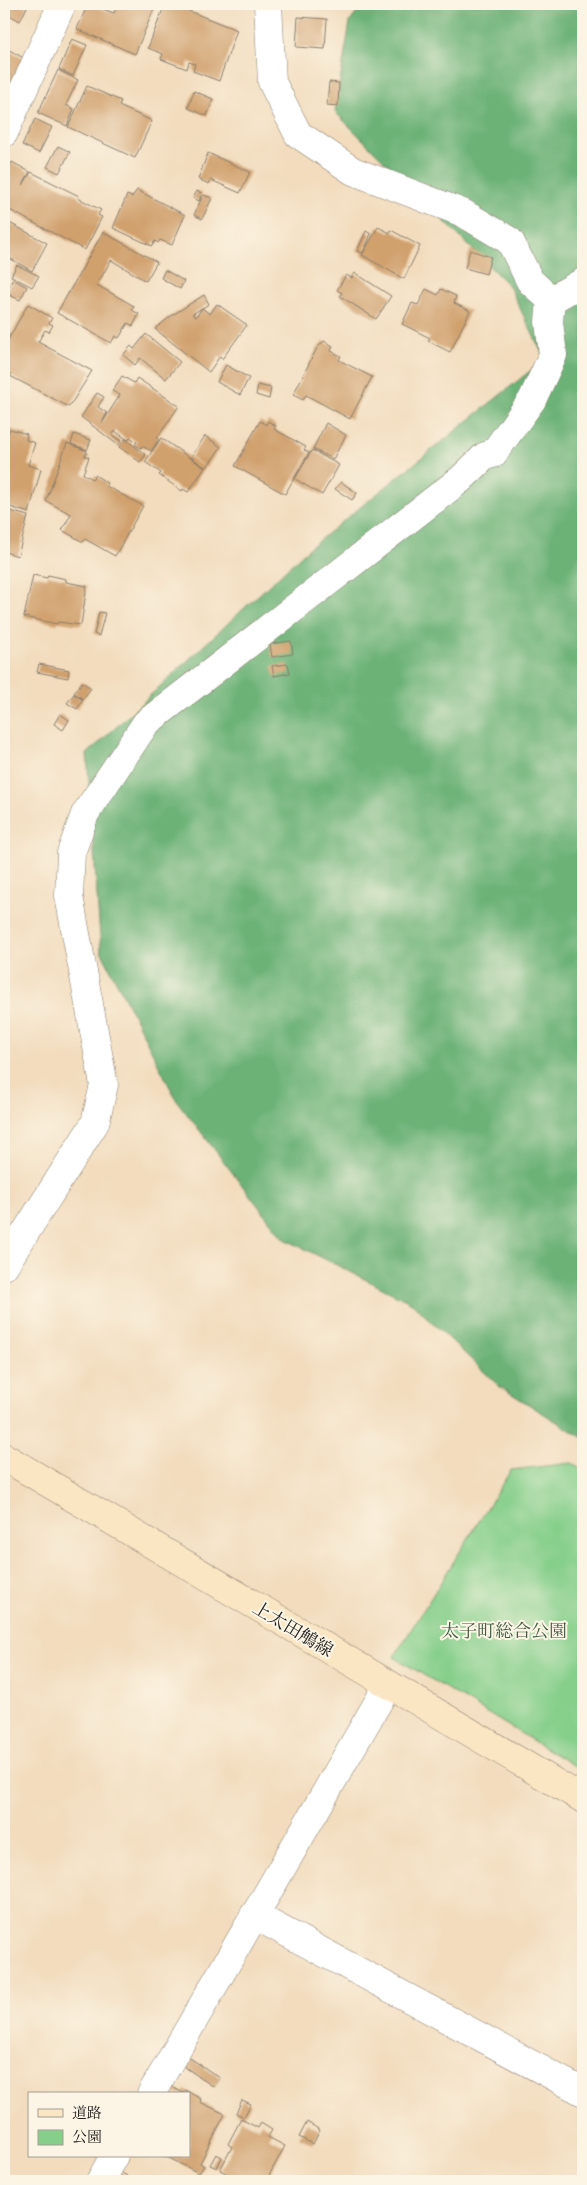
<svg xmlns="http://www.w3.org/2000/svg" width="587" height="2185" font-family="'Libre Bodoni','Noto Serif JP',serif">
<rect width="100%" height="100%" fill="#fcf5e5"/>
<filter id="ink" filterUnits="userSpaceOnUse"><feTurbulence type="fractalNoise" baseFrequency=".02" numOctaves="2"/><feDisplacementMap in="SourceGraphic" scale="10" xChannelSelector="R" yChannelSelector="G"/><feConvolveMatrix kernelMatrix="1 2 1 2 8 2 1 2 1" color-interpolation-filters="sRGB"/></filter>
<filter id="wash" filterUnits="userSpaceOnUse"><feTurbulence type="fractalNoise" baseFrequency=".0096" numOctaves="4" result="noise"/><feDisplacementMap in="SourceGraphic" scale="20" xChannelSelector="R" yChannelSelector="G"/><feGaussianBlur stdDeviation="1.12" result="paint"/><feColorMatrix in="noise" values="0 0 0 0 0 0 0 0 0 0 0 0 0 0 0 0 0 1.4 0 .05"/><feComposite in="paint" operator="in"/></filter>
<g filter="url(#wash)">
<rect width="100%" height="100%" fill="#f2dcbd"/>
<path fill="#86cf8b" stroke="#517654" d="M572 1463 583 1469V1771L394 1657 511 1470Z"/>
<path fill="#6cb277" stroke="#44674a" d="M363 4H583V1438L499 1386 412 1303 283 1238 177 1101 101 951 87 754 307 550 545 359 509 286 335 112 350 22Z"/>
<g id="blocks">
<g fill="#d0a06d">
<path d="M4 4H22L27 7 20 21 4 12Z"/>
<path d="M88 4 114 13 118 4H156L135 54 77 29Z"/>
<path d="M165 4H171L237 30 219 81 193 71 195 64 189 62 187 69 161 59 163 54 148 48Z"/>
<path d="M298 17 327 19 325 49 296 47Z"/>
<path d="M72 39 87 45 73 76 59 69Z"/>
<path d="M4 47 27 60 13 89 4 84Z"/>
<path d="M58 70 78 80 66 105 74 109 67 126 38 113Z"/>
<path d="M329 82 339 83 338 106 327 105Z"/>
<path d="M87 86 121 101 119 106 152 121 135 158 68 127Z"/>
<path d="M194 91 213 99 207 116 188 108Z"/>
<path d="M35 119 52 127 39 153 22 145Z"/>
<path d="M58 146 70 152 59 173 47 167Z"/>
<path d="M208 153 250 172 240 193 211 180 209 184 198 179Z"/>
<path d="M12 162 30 172 23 185 31 172 79 196 78 198 101 210 98 215 102 217 85 250 4 207V178Z"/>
<path d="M137 190 185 215 172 245 160 240 158 243 155 241 152 246 113 228 127 195 132 197Z"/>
<path d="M197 191 202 193 199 201 193 198Z"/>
<path d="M203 195 212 198 202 219 194 215Z"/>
<path d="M4 220 47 243 32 271 4 255Z"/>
<path d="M378 227 390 233 391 230 420 246 404 279 362 255Z"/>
<path d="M366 231 371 234 363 253 357 251Z"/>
<path d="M103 232 157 262 146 281 111 260 97 285 134 306 132 310 139 314 133 326 128 323 119 338 115 336 111 343 57 313Z"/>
<path d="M470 250 491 257 486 274 465 268Z"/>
<path d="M17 265 39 276 32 287 11 276Z"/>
<path d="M165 270 184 281 180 289 161 278Z"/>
<path d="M355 273 391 296 376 319 340 296 342 293 337 290 346 275 352 278Z"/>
<path d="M13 279 27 287 20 300 5 293Z"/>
<path d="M426 289 438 295 441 289 456 296 454 303 470 311 450 352 428 341 430 338 402 324 412 303 418 305Z"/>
<path d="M204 295 209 304 192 314 196 317 202 308 210 314 217 304 247 325 222 359 220 356 209 372 155 329 171 316Z"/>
<path d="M28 304 52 318 49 323 53 325 49 332 45 330 38 342 92 371 69 407 10 376 11 374 4 370V347Z"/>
<path d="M4 332 9 335 4 344Z"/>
<path d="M146 334 180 362 166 379 140 358 135 365 123 355 131 346 134 349Z"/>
<path d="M324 341 333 346 331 351 341 356 339 360 372 377 350 419 306 395 303 400 293 395 317 348Z"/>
<path d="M226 365 249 378 240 395 217 382Z"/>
<path d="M122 376 134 383 137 378 179 406 157 438 159 439 151 451 142 446 141 448 135 445 137 442 130 437 128 440 115 431 112 435 121 441 118 445 81 417 97 393 104 397 98 407 107 413 102 423 120 395 112 391Z"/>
<path d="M258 385 271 388 269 399 256 395Z"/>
<path d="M260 421 266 425 268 421 276 426 274 429 306 447 304 450 309 453 285 494 235 466Z"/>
<path d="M326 423 346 435 333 459 313 449Z"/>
<path d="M10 429 27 434 26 440 35 443 28 465 41 469 29 513 4 505V443Z"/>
<path d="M74 434 91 440 87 450 71 444Z"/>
<path d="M205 436 221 447 206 468 191 457Z"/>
<path d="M161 438 205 468 188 492 183 489 182 491 159 475 161 473 145 462Z"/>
<path d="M125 439 146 455 140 462 119 447Z"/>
<path d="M67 443 87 451 85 456 89 457 83 474 93 479 95 475 107 483 106 486 143 506 115 556 85 539 83 542 62 530 71 514 46 501Z"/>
<path d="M312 450 339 465 322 495 295 479Z"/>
<path d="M341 482 357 493 352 500 335 489Z"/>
<path d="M7 510 28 516 18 556 4 552V521Z"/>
<path d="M33 575 47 578 48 575 66 579V582L87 586 81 625 58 622 57 624 24 617Z"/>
<path d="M99 612 105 613 99 636 94 634Z"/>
<path d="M291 641 293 654 272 657 270 644Z"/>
<path d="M39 664 69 670 68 678 37 672Z"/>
<path d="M288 664 290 673 274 676 272 666Z"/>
<path d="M82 682 91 688 83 699 74 693Z"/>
<path d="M74 694 83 700 77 709 67 703Z"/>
<path d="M60 714 69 720 63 730 54 724Z"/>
<path d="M187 2056 220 2078 214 2087 182 2065Z"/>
<path d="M169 2085 183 2093 185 2090 201 2099 200 2102 225 2114 200 2163 204 2166 199 2173 165 2156H189V2094H164Z"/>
<path d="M242 2100 251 2104 244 2117 236 2113Z"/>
<path d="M241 2119 258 2128 261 2123 272 2130 268 2137 285 2146 266 2181H242L220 2170 232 2147 228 2144Z"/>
<path d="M307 2122 320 2130 313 2144 299 2137Z"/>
<path d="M216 2154 222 2157 217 2168 210 2165Z"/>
<path d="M119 2171 127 2176 125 2180 127 2181H113Z"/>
</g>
</g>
</g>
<g filter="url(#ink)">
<use href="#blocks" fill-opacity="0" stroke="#877c6c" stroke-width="1"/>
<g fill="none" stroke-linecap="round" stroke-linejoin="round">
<defs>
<g id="minor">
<path d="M268 4 272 82 298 134 353 171 463 213 510 241 530 281 551 300"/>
<path d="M4 133 62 4"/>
<path d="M551 300 583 282"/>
<path d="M4 1266 95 1123 104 1085 69 896 71 853 85 814 146 723 461 479 485 456 493 454 532 400 553 355 549 322 551 300"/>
<path d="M254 1915 583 2092"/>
<path d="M151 2094 388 1685"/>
<path d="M100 2181 114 2156"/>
</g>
<path id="secondary" d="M4 1457 583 1799"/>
</defs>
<use href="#minor" stroke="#877c6c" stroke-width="29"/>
<use href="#secondary" stroke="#877c6c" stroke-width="29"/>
<use href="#minor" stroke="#fff" stroke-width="28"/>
<use href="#secondary" stroke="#fbe6c4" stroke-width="28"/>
</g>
</g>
<g text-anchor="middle" stroke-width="4" stroke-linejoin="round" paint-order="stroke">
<g font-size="18" fill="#1c1c1c" stroke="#fcf5e5">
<text transform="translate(293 1629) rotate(31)" y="6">上太田鵤線</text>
</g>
<g font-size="18" fill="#415b43" stroke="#fcf5e5">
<text x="504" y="1637">太子町総合公園</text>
</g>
</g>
<rect width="587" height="2185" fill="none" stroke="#fcf5e5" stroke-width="20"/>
<rect x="28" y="2092" width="162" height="65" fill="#fcf5e5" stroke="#a29e95"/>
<rect x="38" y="2109" width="25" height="8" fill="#fbe6c4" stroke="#a29e95"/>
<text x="72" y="2118" font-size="15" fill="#1c1c1c">道路</text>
<rect x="38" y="2130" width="25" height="15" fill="#86cf8b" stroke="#a29e95"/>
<text x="72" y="2142" font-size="15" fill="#1c1c1c">公園</text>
</svg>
